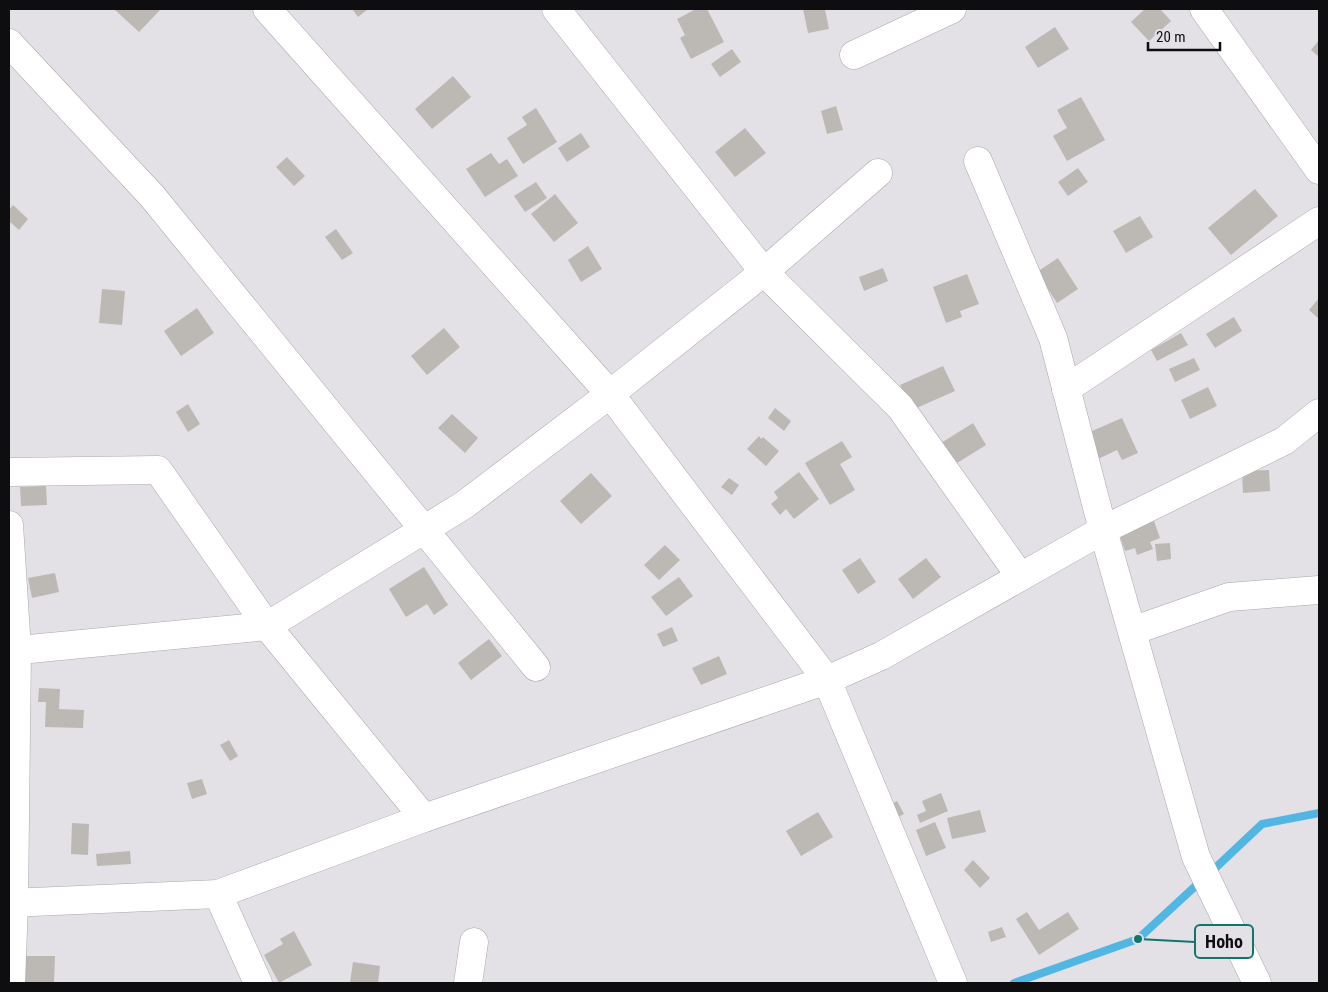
<svg xmlns="http://www.w3.org/2000/svg" width="1328" height="992" font-family="'Roboto Condensed',sans-serif">
<rect width="100%" height="100%" fill="#e3e0e6"/>
<g fill="none" stroke-linecap="round" stroke-linejoin="round">
<g stroke="#52b6e3" stroke-width="8">
<path d="M1210 873 1262 824 1319 813"/>
<path d="M1014 983 1138 939 1202 880"/>
</g>
</g>
<g fill="#bcb9b4">
<path d="M114 9H161L139 32Z"/>
<path d="M352 9H368L358 17Z"/>
<path d="M696 9H707L724 42 691 59 680 38 685 35 677 19Z"/>
<path d="M803 9H825L829 29 808 33Z"/>
<path d="M1145 9H1160L1171 21 1149 41 1131 22Z"/>
<path d="M1055 27 1069 49 1038 68 1025 47Z"/>
<path d="M1319 40V57L1311 50Z"/>
<path d="M732 49 741 62 720 77 711 64Z"/>
<path d="M453 76 471 97 432 129 415 109Z"/>
<path d="M1081 97 1105 140 1067 161 1053 136 1067 128 1057 110Z"/>
<path d="M836 106 843 130 827 134 821 111Z"/>
<path d="M536 108 557 142 523 164 507 138 527 125 522 117Z"/>
<path d="M745 128 766 153 735 177 715 152Z"/>
<path d="M581 133 590 147 567 162 558 148Z"/>
<path d="M491 153 499 164 507 159 518 176 485 197 466 169Z"/>
<path d="M287 157 305 176 294 186 276 167Z"/>
<path d="M1078 168 1088 182 1068 196 1058 182Z"/>
<path d="M536 182 547 198 525 212 514 196Z"/>
<path d="M1255 189 1278 216 1231 255 1208 228Z"/>
<path d="M555 194 578 223 554 242 531 214Z"/>
<path d="M13 205 28 219 19 230 9 221V210Z"/>
<path d="M1140 216 1153 237 1126 253 1113 231Z"/>
<path d="M336 229 353 253 342 260 325 237Z"/>
<path d="M588 246 602 269 581 282 568 260Z"/>
<path d="M1058 258 1078 289 1057 303 1037 272Z"/>
<path d="M883 268 888 281 864 291 859 277Z"/>
<path d="M967 274 979 304 960 311 962 317 946 323 933 287Z"/>
<path d="M102 289 125 291 122 325 99 323Z"/>
<path d="M1319 298V319L1309 310Z"/>
<path d="M197 308 214 333 181 356 164 331Z"/>
<path d="M1234 317 1242 331 1215 348 1206 334Z"/>
<path d="M444 328 460 347 427 375 411 356Z"/>
<path d="M1181 333 1188 345 1157 361 1151 350Z"/>
<path d="M1194 358 1200 370 1175 382 1169 369Z"/>
<path d="M943 366 955 391 912 410 900 385Z"/>
<path d="M1208 387 1217 406 1190 419 1181 400Z"/>
<path d="M188 404 200 424 188 432 176 412Z"/>
<path d="M775 408 791 421 784 431 768 418Z"/>
<path d="M452 414 478 438 465 453 438 428Z"/>
<path d="M1122 418 1138 453 1122 460 1117 450 1096 460 1085 434Z"/>
<path d="M973 423 986 445 954 465 941 443Z"/>
<path d="M759 436 761 439 763 437 779 451 766 466 747 449Z"/>
<path d="M842 441 852 457 840 464 855 490 830 505 805 463Z"/>
<path d="M1269 470 1270 491 1243 493 1242 471Z"/>
<path d="M799 472 819 499 794 519 786 509 780 515 771 504 778 498 774 492Z"/>
<path d="M591 473 612 496 581 524 560 501Z"/>
<path d="M729 478 739 485 732 495 721 487Z"/>
<path d="M46 486 47 505 21 506 20 487Z"/>
<path d="M1154 521 1160 538 1150 542 1153 549 1137 555 1135 548 1125 551 1119 533Z"/>
<path d="M1170 543 1171 559 1157 561 1155 544Z"/>
<path d="M665 545 680 560 659 580 644 565Z"/>
<path d="M860 558 876 582 858 594 842 570Z"/>
<path d="M926 558 941 577 913 599 898 579Z"/>
<path d="M424 567 448 605 434 615 427 604 406 617 389 589Z"/>
<path d="M55 573 59 592 32 598 28 578Z"/>
<path d="M679 577 693 596 666 616 651 597Z"/>
<path d="M672 627 678 641 663 647 657 634Z"/>
<path d="M489 639 502 656 471 680 458 663Z"/>
<path d="M719 656 727 674 701 685 692 668Z"/>
<path d="M39 688 60 689 59 709 84 710 83 728 45 727 46 702H38Z"/>
<path d="M229 740 238 756 230 761 220 745Z"/>
<path d="M202 779 207 794 192 799 187 783Z"/>
<path d="M941 793 948 811 920 823 917 815 926 811 922 801Z"/>
<path d="M897 801 904 814 886 823 880 811Z"/>
<path d="M980 810 986 832 952 839 947 818Z"/>
<path d="M818 812 833 837 801 856 786 831Z"/>
<path d="M935 822 946 848 926 856 916 830Z"/>
<path d="M72 823 89 824 88 855 71 854Z"/>
<path d="M130 851 131 864 97 866 96 854Z"/>
<path d="M973 860 990 878 980 888 964 870Z"/>
<path d="M1027 912 1039 930 1068 912 1079 929 1039 955 1016 919Z"/>
<path d="M1002 927 1006 937 991 942 988 932Z"/>
<path d="M294 931 312 965 279 983 264 955 283 944 280 939Z"/>
<path d="M26 956H55L54 983H25Z"/>
<path d="M353 962 380 966 378 983H350Z"/>
</g>
<g fill="none" stroke-linecap="round" stroke-linejoin="round">
<defs>
<g id="minor">
<path d="M267 9 610 394 827 680 953 983"/>
<path d="M556 9 764 272 900 407 1020 576"/>
<path d="M1204 9 1319 170"/>
<path d="M9 43 152 196 536 667"/>
<path d="M854 55 952 9"/>
<path d="M978 161 1053 338 1103 530 1196 857 1257 983"/>
<path d="M1066 389 1319 221"/>
<path d="M9 472 158 470 267 626 424 818"/>
<path d="M9 525 17 650 14 903 11 983"/>
<path d="M1132 631 1229 597 1319 590"/>
<path d="M9 651 267 626 464 505 610 394 764 272 878 173"/>
<path d="M218 894 258 983"/>
<path d="M9 903 218 894 424 818 827 680 881 656 1103 530 1284 441 1319 413"/>
<path d="M468 983 474 942"/>
</g>
</defs>
<use href="#minor" stroke="#aaa7ad" stroke-width="29"/>
<use href="#minor" stroke="#fff" stroke-width="28"/>
</g>
<path fill="none" stroke="#0f766e" stroke-width="2" d="M1138 939L1195 942"/>
<circle fill="#0f766e" stroke="#e3e0e6" stroke-width="2" cx="1138" cy="939" r="5"/>
<rect fill="#e3e0e6" stroke="#0f766e" stroke-width="2" x="1195" y="925" width="58" height="33" rx="5"/>
<g font-size="18" text-anchor="middle" font-weight="bold" fill="#0e0d0f">
<text x="1224" y="948">Hoho</text>
</g>
<rect width="1328" height="992" fill="none" stroke="#0e0d0f" stroke-width="20"/>
<path d="M1148 42v8h72v-8" fill="none" stroke="#0e0d0f" stroke-width="2.5"/>
<text x="1156" y="42" font-size="15" fill="#0e0d0f" stroke="#e3e0e6" stroke-width="4" paint-order="stroke">20 m</text>
</svg>
